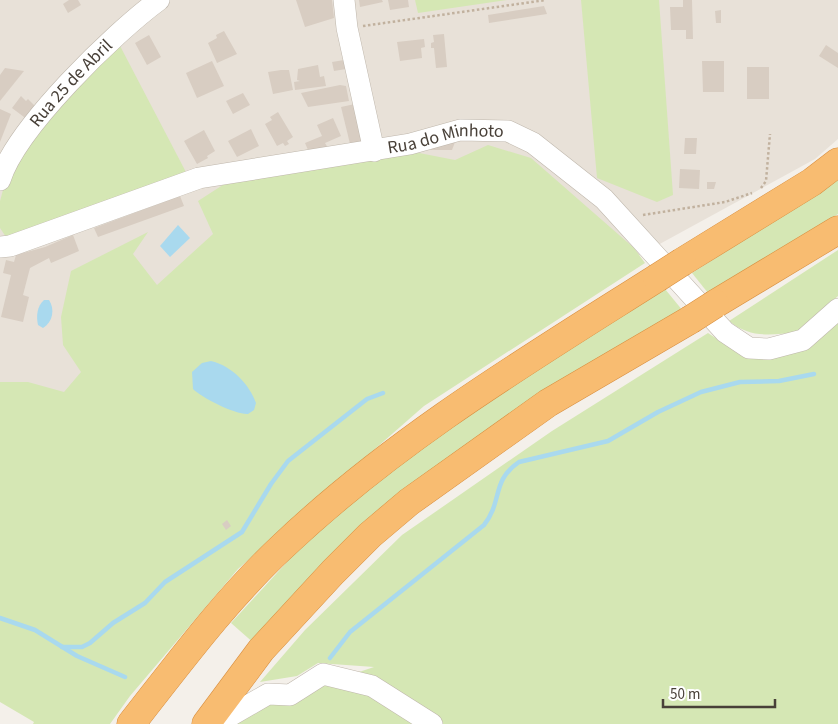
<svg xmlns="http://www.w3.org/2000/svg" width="838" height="724" font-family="'Source Sans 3',sans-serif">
<rect width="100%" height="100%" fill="#f4f0ea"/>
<path fill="#e8e1d8" d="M0 0H838V139L815 159 603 275 0 586Z"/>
<g fill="#d5e7b4">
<path d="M415 0H507L418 13Z"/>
<path d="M581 0H659L673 195 657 202 597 178Z"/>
<path d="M118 42 188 176 6 237 0 228V201L9 168 63 101Z"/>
<path d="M488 145 531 158 634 248 645 263 424 406 238 569 130 696 110 724H33L34 722 0 702V382H28L64 392 81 372 63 345 61 317 71 271 148 232 133 254 157 285 213 234 198 201 229 181 414 152 455 160Z"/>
<path d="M838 180V214L712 298 692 273Z"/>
<path d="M838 250V296L797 333C770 334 751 339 729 321Z"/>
<path d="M665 289 683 311 584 371 257 646 231 623 309 538 419 445Z"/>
<path d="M838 316V724H230L269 702 374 667 318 663 297 676 260 682 305 630 402 535 552 431 708 333 746 358 782 356Z"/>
</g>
<g fill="#a9d9ee">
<path d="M178 225 190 238 170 257 160 246Z"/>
<path d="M44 300H49C55 309 53 322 43 328L38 325C36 316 37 306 44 300Z"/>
<path d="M211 361C232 366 249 384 256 403L254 410 248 414C236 415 202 398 193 389L192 372 202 363Z"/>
</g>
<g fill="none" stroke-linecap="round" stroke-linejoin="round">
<g stroke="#a9d9ee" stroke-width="4.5">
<path d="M0 618 35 630 77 656 125 677"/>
<path d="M62 647H82L90 643 113 623 145 603 165 582 242 532 271 484 288 461 367 399 383 393"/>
<path d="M330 658 350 632 484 525C503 501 491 481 519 462L608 441 658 412 701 392 740 382 779 381 814 374"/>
</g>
</g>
<g fill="#d8cdc2">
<path d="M69 0H78L81 5 68 13 63 4Z"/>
<path d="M296 0H332L334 18 305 27Z"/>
<path d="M359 0H382L383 2 360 7Z"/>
<path d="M388 0H408L409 7 390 10Z"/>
<path d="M683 0H692L693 39H686V30H671L670 7H683Z"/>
<path d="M544 6 547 14 489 23 488 15Z"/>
<path d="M721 10V23H716L715 11Z"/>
<path d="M224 31 237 54 217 63 208 43 217 38 216 35Z"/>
<path d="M444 34 447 67 436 68 434 48H431V43L434 42 433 35Z"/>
<path d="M149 35 161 57 147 65 135 43Z"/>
<path d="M424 39 425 47 421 48 422 58 400 61 397 42Z"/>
<path d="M826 45 838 53V68L819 56Z"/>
<path d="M344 60 346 69 334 71 332 62Z"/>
<path d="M212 61 224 86 197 98 186 73Z"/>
<path d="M702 61H724V92H703Z"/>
<path d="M318 65 320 77 324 76 326 86 295 90 294 82 300 81 297 80 298 69Z"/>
<rect x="747" y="67" width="22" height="32"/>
<path d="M5 68 24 71 0 101V75Z"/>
<path d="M281 70H289L293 90 273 94 268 72Z"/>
<path d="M340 85 346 86 349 101 308 107 301 93Z"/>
<path d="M243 93 250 105 233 114 226 101Z"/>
<path d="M21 96 26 101 28 99 37 108 28 120 12 108Z"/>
<path d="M355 104 366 149 352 152 341 107Z"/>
<path d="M0 109 11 114 0 142Z"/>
<path d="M278 112 293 137 287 141 289 144 285 146 283 143 277 146 265 124 272 120 270 117Z"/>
<path d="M333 118 341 136 325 143 332 155 312 159 305 143 322 136 317 125Z"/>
<path d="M251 129 259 146 237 157 228 141Z"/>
<path d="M204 130 215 151 207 156 208 158 197 164 184 141Z"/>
<path d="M457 137 452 150H431L430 144Z"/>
<path d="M685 138H697L696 154H684Z"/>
<path d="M680 169 700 170 699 189 679 188Z"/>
<path d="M707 182H716L714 189H707Z"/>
<path d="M180 196 184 206 98 237 94 228Z"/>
<path d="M73 235 79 251 51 263 49 258 30 268 23 295 29 297 23 322 1 317 11 275 3 273 6 260 14 262 16 255 45 247Z"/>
<path d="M227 520 231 526 226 530 222 524Z"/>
</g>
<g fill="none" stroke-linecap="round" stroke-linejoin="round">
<defs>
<g id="minor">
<path d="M344 0 347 28 374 151"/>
<path id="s1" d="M0 180C16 128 114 33 159 0"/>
<path id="s2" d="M0 247 10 246 199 178 410 144 460 130 508 131 533 143 604 199 725 332 749 348 769 349 803 340 838 309"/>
<path d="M216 724 268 694 290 695 323 674 372 686 432 724"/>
</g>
<g id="highway">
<path d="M682 262 812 182 838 162"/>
<path d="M715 304 838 230"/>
<path d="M131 724C179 663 226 599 283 546 396 439 526 361 657 278"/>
<path d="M206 724 261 650 333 572 370 535 409 502 548 403 690 320"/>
</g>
</defs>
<use href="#minor" stroke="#bfb7ac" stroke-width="22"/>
<use href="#highway" stroke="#d88f40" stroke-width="29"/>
<g stroke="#c1b19e" stroke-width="2.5" stroke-dasharray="2.5 2.5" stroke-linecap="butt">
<path d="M363 26 546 0"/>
<path d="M761 188 766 181 770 134"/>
<path d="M643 215 725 202 752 193"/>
</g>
<use href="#minor" stroke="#fff" stroke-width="21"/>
<use href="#highway" stroke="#f8bc71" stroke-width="28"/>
<defs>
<g id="highway-bridge">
<path d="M657 278 682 262"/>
<path d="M690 320 715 304"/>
</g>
</defs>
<use href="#highway-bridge" stroke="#d88f40" stroke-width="29" stroke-linecap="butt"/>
<use href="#highway-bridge" stroke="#f8bc71" stroke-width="28"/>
</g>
<g text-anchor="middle" stroke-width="5" stroke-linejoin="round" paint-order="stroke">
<g font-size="18" fill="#484038" stroke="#fff">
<text dy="6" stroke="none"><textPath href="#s1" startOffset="121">Rua 25 de Abril</textPath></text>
<text dy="6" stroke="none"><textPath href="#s2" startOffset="461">Rua do Minhoto</textPath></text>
</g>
</g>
<path d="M663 699v8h112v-8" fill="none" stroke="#484038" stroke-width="2.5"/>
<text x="670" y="699" font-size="15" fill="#484038" stroke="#ffffff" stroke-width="4" paint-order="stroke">50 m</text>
</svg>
